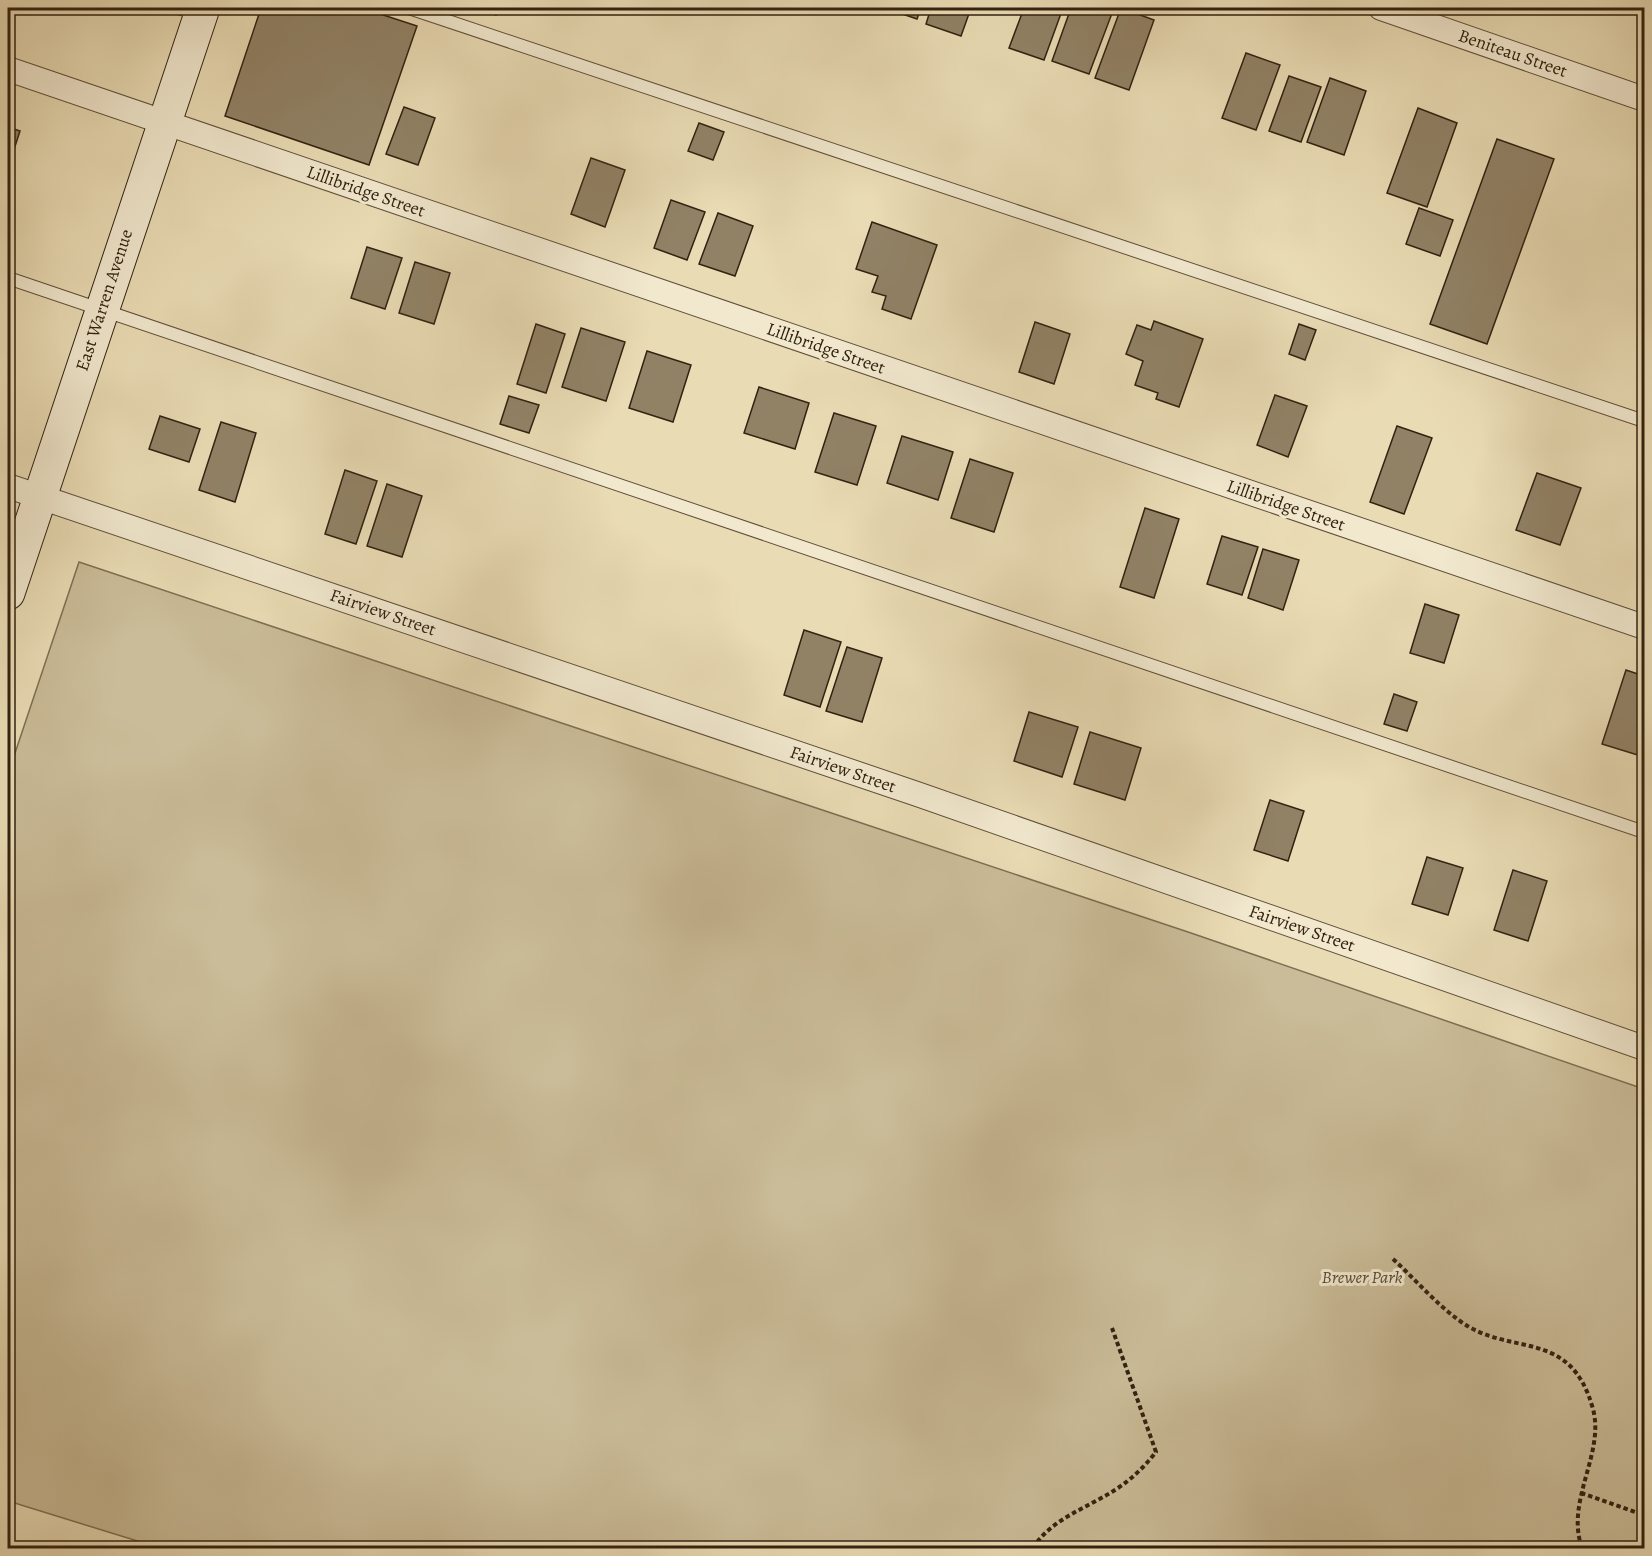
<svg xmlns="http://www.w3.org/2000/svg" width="1652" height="1556" font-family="Alegreya,serif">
<rect width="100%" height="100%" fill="#e9dbb4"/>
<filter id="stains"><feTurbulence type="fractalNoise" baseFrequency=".00333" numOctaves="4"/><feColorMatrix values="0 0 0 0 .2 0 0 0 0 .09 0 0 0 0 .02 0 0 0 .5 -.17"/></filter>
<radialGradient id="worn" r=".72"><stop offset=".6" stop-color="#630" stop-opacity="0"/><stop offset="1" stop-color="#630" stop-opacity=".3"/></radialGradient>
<path fill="#cabc98" stroke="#7e6f54" stroke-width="1.5" d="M79 562 1191 933 1644 1089V1548H160L8 1501V774Z"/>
<g fill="#918266" stroke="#322211" stroke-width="1.5">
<path d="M261 8H362L417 26 369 165 225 116Z"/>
<path d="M476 8H498L496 15Z"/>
<path d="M885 8H921L917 19Z"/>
<path d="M931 8H971L961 36 926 24Z"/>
<path d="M1024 8H1063L1044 60 1009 48Z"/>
<path d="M1071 8H1114L1089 74 1052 61Z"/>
<path d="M1121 8 1154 20 1129 90 1095 78Z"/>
<path d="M1246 53 1280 65 1256 130 1222 118Z"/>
<path d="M1289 76 1321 87 1301 142 1269 131Z"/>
<path d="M1330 78 1366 91 1344 155 1307 142Z"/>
<path d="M404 107 435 118 418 165 386 154Z"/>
<path d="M1418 108 1457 123 1427 207 1387 193Z"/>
<path d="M699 123 724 132 713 160 688 151Z"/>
<path d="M8 127 20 131 8 168Z"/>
<path d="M1497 139 1554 159 1487 344 1430 324Z"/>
<path d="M591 158 625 170 605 227 571 214Z"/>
<path d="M671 200 705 212 687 260 654 248Z"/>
<path d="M1419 208 1453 220 1440 256 1406 244Z"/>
<path d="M718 213 753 226 735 276 699 264Z"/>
<path d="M872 222 937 245 911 319 882 309 886 296 872 292 878 276 856 269Z"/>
<path d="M367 247 402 258 385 309 351 298Z"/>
<path d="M1644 247V263L1639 261Z"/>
<path d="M415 262 450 273 434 324 399 313Z"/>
<path d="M1154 321 1203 339 1179 407 1156 399 1158 393 1135 385 1143 361 1126 354 1137 325 1151 330Z"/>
<path d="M1035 322 1070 334 1054 384 1019 372Z"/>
<path d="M536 324 565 334 546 393 517 384Z"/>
<path d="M1299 324 1316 330 1305 360 1289 354Z"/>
<path d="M581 328 625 342 606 401 562 387Z"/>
<path d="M647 351 691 365 673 422 629 408Z"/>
<path d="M759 387 809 403 795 449 744 433Z"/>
<path d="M1275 395 1307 406 1288 457 1257 445Z"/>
<path d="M509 396 539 405 529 433 500 424Z"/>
<path d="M834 413 876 426 857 485 815 472Z"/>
<path d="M160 416 200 429 189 462 149 449Z"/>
<path d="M221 422 256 433 235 502 199 490Z"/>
<path d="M1397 426 1432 438 1404 514 1370 502Z"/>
<path d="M902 436 953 452 938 500 887 483Z"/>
<path d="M970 459 1013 473 994 532 951 518Z"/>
<path d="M345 470 377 481 356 544 325 534Z"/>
<path d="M1537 473 1581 488 1560 545 1516 530Z"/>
<path d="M387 484 422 496 402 557 367 546Z"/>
<path d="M1145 508 1179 519 1154 598 1120 587Z"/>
<path d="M1222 536 1258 547 1242 595 1207 584Z"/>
<path d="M1263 549 1299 560 1283 610 1248 598Z"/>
<path d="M1425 604 1459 615 1444 663 1410 653Z"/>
<path d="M804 630 841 642 820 707 784 695Z"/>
<path d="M847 647 882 658 862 722 826 711Z"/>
<path d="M1626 670 1644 676V744L1641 756 1602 744Z"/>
<path d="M1394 694 1417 702 1407 731 1384 724Z"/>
<path d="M1029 712 1078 727 1062 777 1014 761Z"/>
<path d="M1090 732 1141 748 1125 800 1074 784Z"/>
<path d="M1270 800 1304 811 1288 861 1254 850Z"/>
<path d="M1427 857 1463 868 1448 915 1412 904Z"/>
<path d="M1513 870 1547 881 1528 941 1494 930Z"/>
</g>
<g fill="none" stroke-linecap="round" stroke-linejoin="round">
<defs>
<g id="service">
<path d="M178 8 199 14"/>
<path d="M409 8 1644 421"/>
<path d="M8 278 1644 832"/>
</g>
<g id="minor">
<path d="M1381 8 1644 99"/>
<path d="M8 69 1644 627"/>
<path d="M8 486 917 794 1644 1048"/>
</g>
<path id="secondary" d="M8 593 203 8"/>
</defs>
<use href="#service" stroke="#60503a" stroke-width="14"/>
<use href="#minor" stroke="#60503a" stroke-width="26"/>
<use href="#secondary" stroke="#322211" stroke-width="35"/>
<g stroke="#322211" stroke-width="4" stroke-dasharray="4.5 3" stroke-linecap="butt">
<path d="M1393 1259C1415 1279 1436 1304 1460 1321 1510 1358 1570 1326 1593 1409 1605 1454 1565 1501 1582 1548"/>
<path d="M1581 1493 1644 1515"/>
<path d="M1033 1548C1051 1519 1087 1508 1115 1490 1132 1479 1144 1467 1156 1452L1112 1328"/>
</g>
<use href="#service" stroke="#f1e8ce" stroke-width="12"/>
<use href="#minor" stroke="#f1e8ce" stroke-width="24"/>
<use href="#secondary" stroke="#f1e8ce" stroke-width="33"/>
</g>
<g text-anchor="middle" stroke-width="6" stroke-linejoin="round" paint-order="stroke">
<g font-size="18" fill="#322211" stroke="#f1e8ce">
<text transform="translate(1513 53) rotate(19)" y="6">Beniteau Street</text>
<text transform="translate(366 191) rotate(19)" y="6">Lillibridge Street</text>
<text transform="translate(104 300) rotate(-72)" y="6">East Warren Avenue</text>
<text transform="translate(826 348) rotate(19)" y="6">Lillibridge Street</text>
<text transform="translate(1286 505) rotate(19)" y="6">Lillibridge Street</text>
<text transform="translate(383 612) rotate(19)" y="6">Fairview Street</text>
<text transform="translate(843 769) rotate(19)" y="6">Fairview Street</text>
<text transform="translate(1302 928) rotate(19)" y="6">Fairview Street</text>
</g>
<g font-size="18" font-style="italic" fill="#584833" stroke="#f1e8ce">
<text x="1362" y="1283">Brewer Park</text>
</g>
</g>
<rect width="1652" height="1556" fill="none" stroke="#e9dbb4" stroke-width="30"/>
<rect x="9" y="9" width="1634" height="1538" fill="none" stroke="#322211" stroke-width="3"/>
<rect x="15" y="15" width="1622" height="1526" fill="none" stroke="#322211" stroke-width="1.5"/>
<rect width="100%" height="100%" filter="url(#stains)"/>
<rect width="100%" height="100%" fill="url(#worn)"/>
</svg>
